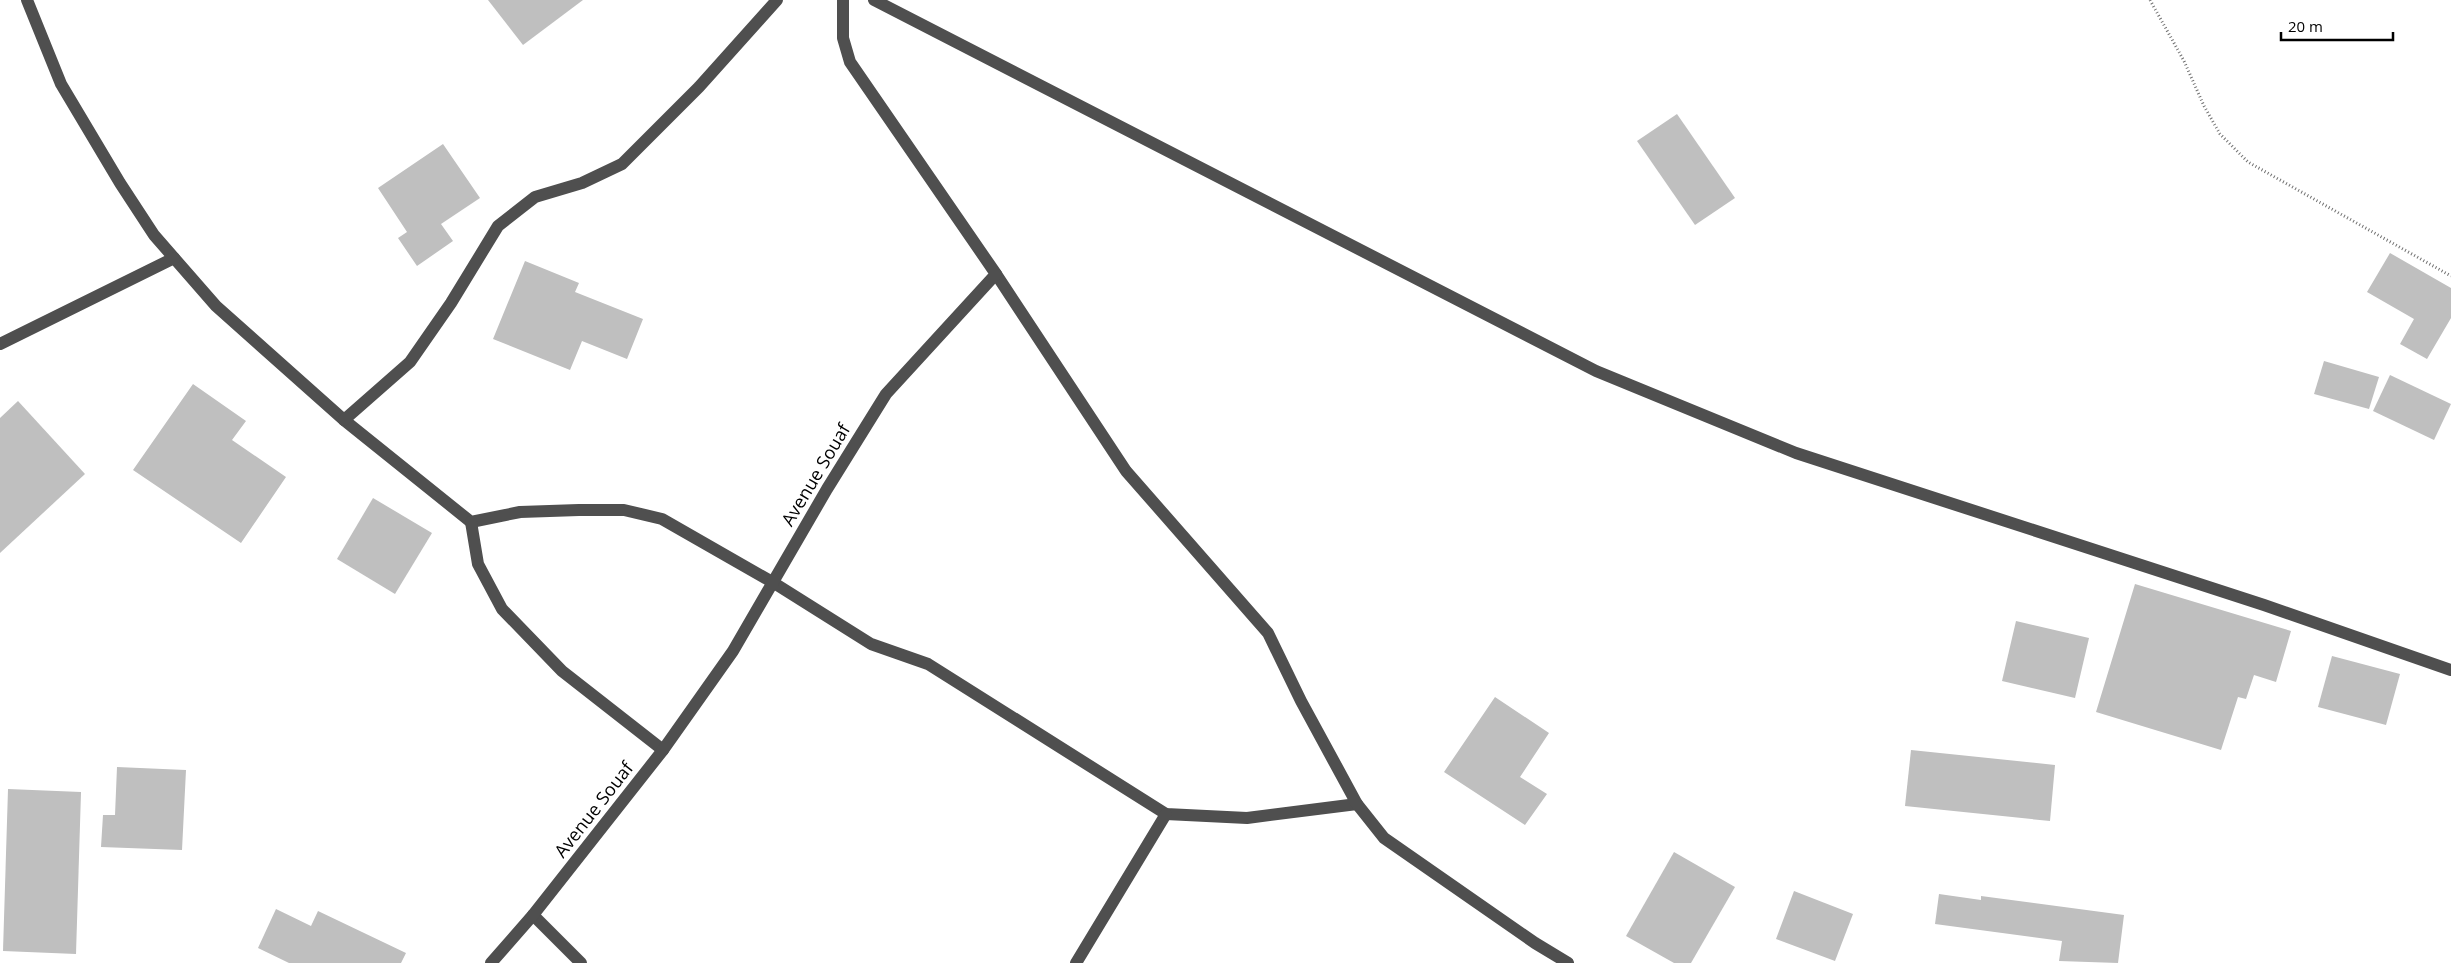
<svg xmlns="http://www.w3.org/2000/svg" width="2451" height="963" font-family="'Open Sans',sans-serif">
<rect width="100%" height="100%" fill="#fff"/>
<g fill="#bfbfbf">
<path d="M488 0H583L523 45Z"/>
<path d="M1677 114 1735 198 1695 225 1637 141Z"/>
<path d="M443 144 480 198 441 224 453 241 417 266 398 238 407 232 378 188Z"/>
<path d="M2390 253 2451 288V318L2427 359 2400 344 2414 319 2367 292Z"/>
<path d="M525 261 579 283 575 292 643 319 627 359 582 341 570 370 493 339Z"/>
<path d="M2324 361 2379 377 2369 409 2314 394Z"/>
<path d="M2390 375 2451 404 2434 440 2373 411Z"/>
<path d="M193 384 246 421 232 440 286 477 241 543 133 470Z"/>
<path d="M18 401 85 474 0 553V418Z"/>
<path d="M373 498 432 533 395 594 337 559Z"/>
<path d="M2135 584 2291 631 2276 682 2254 675 2246 699 2238 697 2221 750 2096 712Z"/>
<path d="M2016 621 2089 638 2075 698 2002 681Z"/>
<path d="M2332 656 2400 674 2386 725 2318 707Z"/>
<path d="M1495 697 1549 733 1520 777 1547 794 1525 825 1444 772Z"/>
<path d="M1911 750 2055 765 2050 821 1905 806Z"/>
<path d="M117 767 186 770 182 850 101 847 103 815H115Z"/>
<path d="M8 789 81 792 76 954 3 951Z"/>
<path d="M1674 852 1735 887 1691 963H1674L1626 936Z"/>
<path d="M1794 891 1853 914 1835 961 1776 939Z"/>
<path d="M1939 894 1981 900V896L2124 915 2118 963 2059 961 2062 941 1935 924Z"/>
<path d="M276 909 311 926 318 911 406 953 401 963H289L258 948Z"/>
</g>
<g fill="none" stroke-linecap="round" stroke-linejoin="round">
<path stroke="#717171" stroke-width="3" stroke-dasharray="1 2.5" stroke-linecap="butt" d="M2150 0 2184 61 2204 106 2220 134 2248 162 2451 276"/>
<g stroke="#4f4f4f" stroke-width="12">
<path d="M27 0 61 84 120 183 154 235 216 306 344 420 471 522 520 512 579 510H624L662 519 774 583 871 644 928 664 1166 814 1247 818 1357 804"/>
<path d="M874 0 1596 371 1796 453 2264 605 2451 670"/>
<path d="M996 274 1126 471 1268 633 1301 701 1357 804 1384 838 1535 943 1568 963"/>
<path d="M0 344 174 258"/>
<path d="M344 420 410 362 451 303 498 226 535 197 582 183 622 164 699 87 777 0"/>
<path d="M471 522 478 564 502 609 562 671 663 750"/>
<path d="M533 915 581 963"/>
<path d="M491 963 533 915 663 750 733 651 827 489 886 394 996 274 850 62 843 38V0"/>
<path d="M1076 963 1166 814"/>
</g>
</g>
<g text-anchor="middle" stroke-width="4.5" stroke-linejoin="round" paint-order="stroke">
<g font-size="18" fill="#000" stroke="#fff">
<text transform="translate(816 475) rotate(-59)" y="6">Avenue Souaf</text>
<text transform="translate(594 810) rotate(-52)" y="6">Avenue Souaf</text>
</g>
</g>
<path d="M2281 32v8h112v-8" fill="none" stroke="#000000" stroke-width="2.5"/>
<text x="2288" y="32" font-size="15" fill="#000000" stroke="#ffffff" stroke-width="4" paint-order="stroke">20 m</text>
</svg>
